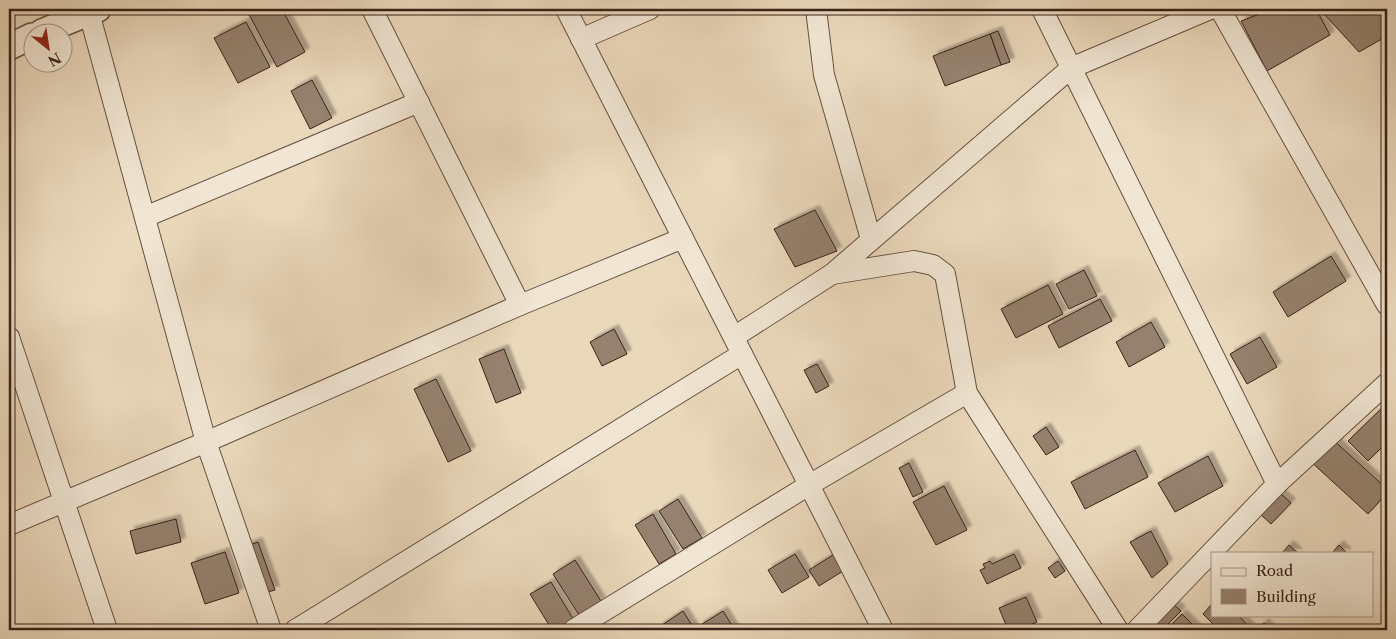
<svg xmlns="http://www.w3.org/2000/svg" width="1396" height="639" font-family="'Libre Caslon Text',serif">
<defs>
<filter id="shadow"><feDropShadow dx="4.5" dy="-4.5" stdDeviation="1" flood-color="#0004"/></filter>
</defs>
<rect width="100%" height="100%" fill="#ead8bb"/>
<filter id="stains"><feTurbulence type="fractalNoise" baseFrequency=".004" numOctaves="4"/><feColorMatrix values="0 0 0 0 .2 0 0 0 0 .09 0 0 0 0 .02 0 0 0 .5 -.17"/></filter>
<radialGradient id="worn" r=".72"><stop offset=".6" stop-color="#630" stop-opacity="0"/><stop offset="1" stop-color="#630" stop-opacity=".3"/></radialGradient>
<g fill="#95816d" stroke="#392218" filter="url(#shadow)">
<path d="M246 9H282L305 52 277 67Z"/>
<path d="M1273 9H1316L1330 35 1267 71 1241 21Z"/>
<path d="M1335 9H1387V36L1359 52 1324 14Z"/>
<path d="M246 22 270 67 238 83 214 38Z"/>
<path d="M998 31 1010 62 1001 65 990 34Z"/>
<path d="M990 34 1001 65 945 86 933 56Z"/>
<path d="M312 80 332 118 310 129 291 91Z"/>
<path d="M815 210 837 251 795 267 774 229Z"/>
<path d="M1331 256 1346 281 1288 317 1273 292Z"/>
<path d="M1084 270 1097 296 1069 309 1056 284Z"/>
<path d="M1048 285 1063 314 1016 338 1001 309Z"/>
<path d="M1100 299 1112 321 1059 348 1048 326Z"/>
<path d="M1151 322 1165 347 1129 367 1116 342Z"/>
<path d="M614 329 627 354 602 366 590 342Z"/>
<path d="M1260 337 1277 367 1247 384 1230 354Z"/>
<path d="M504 349 521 393 496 403 479 359Z"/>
<path d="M817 364 829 386 816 393 804 370Z"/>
<path d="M436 379 471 451 448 462 414 389Z"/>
<path d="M1383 407 1387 412V442L1368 461 1348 441Z"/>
<path d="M1046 427 1059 447 1046 455 1033 436Z"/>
<path d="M1330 437 1387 489V493L1368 514 1309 460Z"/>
<path d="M1135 450 1148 477 1085 509 1071 482Z"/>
<path d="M1208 456 1223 486 1175 512 1158 483Z"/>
<path d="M909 463 923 492 913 497 899 468Z"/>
<path d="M944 486 967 530 936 545 913 502Z"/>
<path d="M1279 492 1291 503 1271 524 1259 513Z"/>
<path d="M678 499 702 538 683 549 659 511Z"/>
<path d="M653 514 676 554 659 564 635 525Z"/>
<path d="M176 519 181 542 136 554 130 531Z"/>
<path d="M1151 531 1168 564 1152 578 1130 542Z"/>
<path d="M258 542 275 590 256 595 241 548Z"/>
<path d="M1289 545 1298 553H1282Z"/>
<path d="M1339 545 1347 553H1332Z"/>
<path d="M225 552 239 593 205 604 191 563Z"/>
<path d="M795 554 809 577 782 593 768 570Z"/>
<path d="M1014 554 1021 568 987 584 980 570 985 568 983 564 990 561 992 564Z"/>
<path d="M833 555 843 571 819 586 809 570Z"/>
<path d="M575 560 601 601 579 615 553 574Z"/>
<path d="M1058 561 1065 571 1055 578 1048 568Z"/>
<path d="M551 582 578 627 572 630H552L530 594Z"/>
<path d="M1026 597 1037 622 1017 630H1008L999 608Z"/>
<path d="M1171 602 1181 611 1163 629 1153 620Z"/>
<path d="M1212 604V615H1238L1251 629 1219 630 1203 614Z"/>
<path d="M683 611 695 630H661L659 627Z"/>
<path d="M723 611 735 630H702L699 626Z"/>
<path d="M1182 614 1198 630H1166Z"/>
<path d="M1264 623 1271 630H1257Z"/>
</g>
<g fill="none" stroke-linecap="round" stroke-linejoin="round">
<defs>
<g id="minor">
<path d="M88 9 206 442 271 630"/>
<path d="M372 9 520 305"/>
<path d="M566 9 883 630"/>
<path d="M816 9 824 75 871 239"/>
<path d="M1042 9 1277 484"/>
<path d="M1220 9 1387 305"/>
<path d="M581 39 650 9"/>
<path d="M145 217 419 102"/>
<path d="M832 274 914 261 933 265 945 274 967 393 1118 630"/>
<path d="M9 337 107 630"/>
<path d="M734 337 832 274 1071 68 1210 9"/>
<path d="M9 525 206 442 520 305 683 238"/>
<path d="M295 630 742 354"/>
<path d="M573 630 809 485 967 393"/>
<path d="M1137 630 1277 484 1387 383"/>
</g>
<g id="tertiary">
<path d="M42 32 98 9"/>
<path d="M9 47 32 36"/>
</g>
</defs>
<use href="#minor" stroke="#655041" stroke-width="22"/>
<use href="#tertiary" stroke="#655041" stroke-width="28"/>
<use href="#minor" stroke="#f1e6d3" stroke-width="20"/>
<use href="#tertiary" stroke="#f1e6d3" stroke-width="25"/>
</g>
<rect width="1396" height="639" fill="none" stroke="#ead8bb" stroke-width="30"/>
<rect x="10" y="10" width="1376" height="619" fill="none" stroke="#392218" stroke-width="2.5"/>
<rect x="15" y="15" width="1366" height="609" fill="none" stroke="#392218"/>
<rect x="1211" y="552" width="162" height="65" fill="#f1e6d3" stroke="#a79888"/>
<rect x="1221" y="568" width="25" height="8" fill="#f1e6d3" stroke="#a79888"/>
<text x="1256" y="576" font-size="15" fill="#392218">Road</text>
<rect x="1221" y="589" width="25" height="15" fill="#95816d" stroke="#a79888"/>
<text x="1256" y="602" font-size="15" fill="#392218">Building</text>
<g transform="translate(48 48) rotate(150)"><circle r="24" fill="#f1e6d3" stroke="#a79888"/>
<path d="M0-4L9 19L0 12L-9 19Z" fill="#8f2418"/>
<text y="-8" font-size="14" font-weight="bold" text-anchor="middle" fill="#392218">N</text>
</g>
<rect width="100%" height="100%" filter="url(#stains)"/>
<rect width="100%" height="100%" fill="url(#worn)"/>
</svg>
